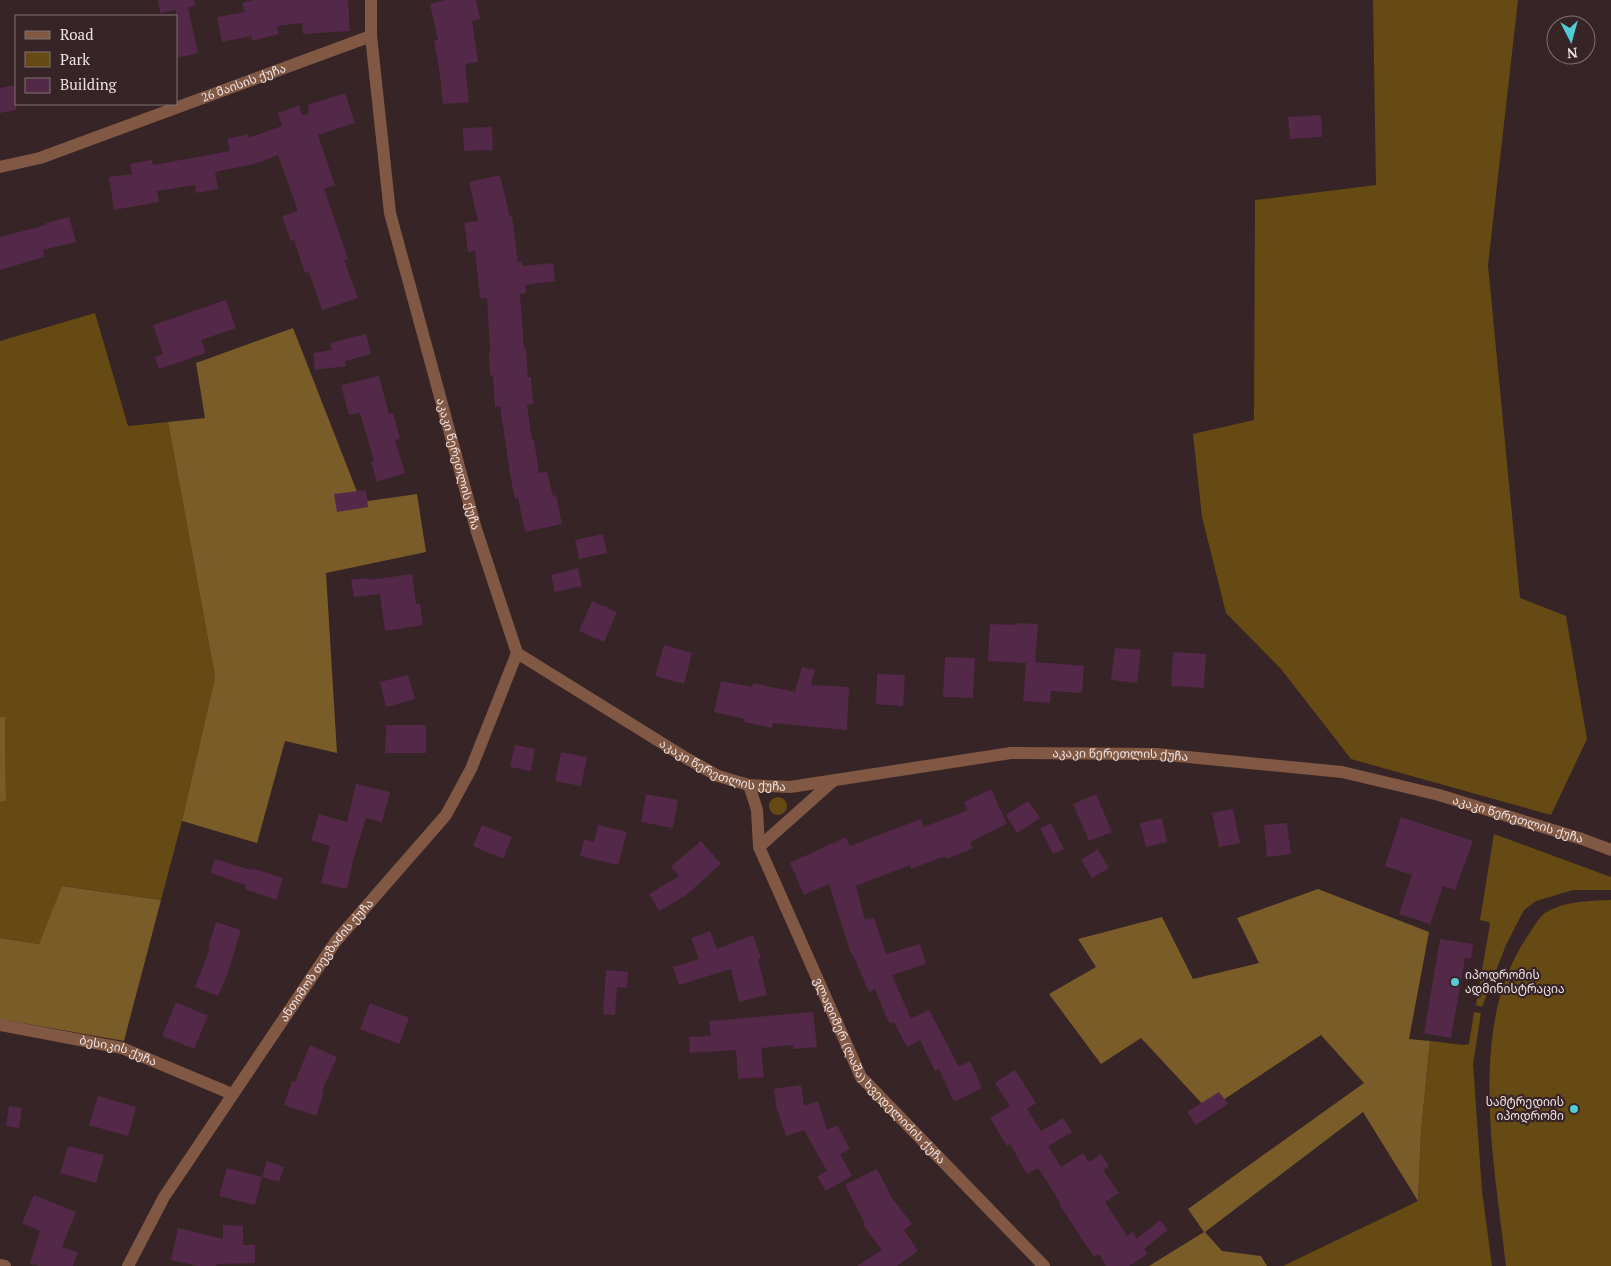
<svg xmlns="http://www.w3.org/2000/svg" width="1611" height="1266" font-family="'PT Serif','Noto Sans Georgian',serif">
<rect width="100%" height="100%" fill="#372426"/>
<g fill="#654a14">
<path d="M1373 0H1518L1488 265 1520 598 1566 616 1587 739 1551 815 1351 759 1281 669 1226 613 1202 517 1193 434 1254 420 1255 200 1376 185Z"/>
<path d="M95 313 128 426 168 422 215 677 182 821 161 900 63 886 39 944 0 938V802L6 801 5 717H0V341Z"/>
<circle cx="778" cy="806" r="9"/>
<path d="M1494 834 1611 877V890H1573L1536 901 1524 910 1506 945 1482 1007 1476 1005 1490 924 1489 922 1480 920Z"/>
<path d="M1611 900V1266H1506C1495 1166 1466 1026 1527 937 1532 930 1538 918 1545 913 1564 901 1589 901 1611 900Z"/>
<path d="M1474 1012 1481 1013 1473 1064 1482 1191 1492 1266H1283L1418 1201 1421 1132 1430 1041 1464 1045 1469 1044Z"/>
</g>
<g fill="#795c28">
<path d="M293 328 361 502 417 494 426 552 326 573 337 753 285 741 257 843 182 821 215 677 168 422 205 418 196 363Z"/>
<path d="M0 717H5L6 801 0 802Z"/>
<path d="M62 886 161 900 124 1041 0 1019V938L39 944Z"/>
<path d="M1318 889 1429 932 1409 1039 1430 1041 1421 1132 1418 1201 1363 1112 1205 1232 1222 1251 1261 1256 1267 1266H1149L1204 1232 1188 1209 1364 1083 1321 1035 1208 1110 1141 1038 1101 1064 1049 994 1096 967 1078 939 1162 917 1193 979 1259 963 1237 918Z"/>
</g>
<g fill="#542848">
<path d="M158 0H194L195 6 188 7 198 53 176 58V10L160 13Z"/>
<path d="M253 0H348L350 31 303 34 302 23 277 26 279 34 252 41 251 36 222 42 217 17 245 12 242 3Z"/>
<path d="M446 0H476L480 19 472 21 478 62 465 64 469 102 443 104 439 68 434 40H438L430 4Z"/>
<path d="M16 85V110L0 113V88Z"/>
<path d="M345 93 355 123 318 135 335 185 324 189 348 259 344 260 358 298 322 310 309 272 305 273 294 240 291 241 282 216 298 211 278 155 254 164 215 172 218 189 196 193 195 185 157 191 159 202 114 210 109 177 132 174 130 164 152 160 153 165 230 151 227 139 248 134V138L282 126 278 113 299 105 302 115 309 114 308 105Z"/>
<path d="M1321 115 1322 137 1290 139 1288 117Z"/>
<path d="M492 127 493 150 464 151 463 128Z"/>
<path d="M500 175 510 217 512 216 518 262 522 261V266L553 263 555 281 525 285 526 293 520 294 524 349H526L528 377H531L533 404 527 405 532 440H534L539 473 547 472 553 496 556 495 562 524 525 532 518 498 515 499 511 479 500 406 495 407 493 375 490 376 489 352 490 351 487 298H480L475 251 468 252 464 223 478 221 469 182Z"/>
<path d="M69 217 76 242 43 250 44 257 0 270V237L46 225V223Z"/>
<path d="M226 300 236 328 201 340 206 353 159 369 155 357 163 354 153 325Z"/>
<path d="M366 334 371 354 345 361 346 366 315 370 313 353 332 350 330 343Z"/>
<path d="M379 376 389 414 393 413 400 439 395 440 405 473 377 482 371 462 374 461 360 413 349 415 341 385Z"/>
<path d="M366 490 368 507 337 512 334 494Z"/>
<path d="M603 534 607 553 579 559 575 540Z"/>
<path d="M578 568 582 586 555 592 551 575Z"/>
<path d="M412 574 416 604H420L423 625 385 631 380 594 354 597 351 580 368 578 369 580Z"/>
<path d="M592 601 617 612 604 642 579 631Z"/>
<path d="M1015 623 1038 624 1035 662 1084 666 1082 693 1051 691 1050 703 1023 701 1026 663 988 661 990 624 1015 625Z"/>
<path d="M664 645 692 653 684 684 655 676Z"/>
<path d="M1115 648 1141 650 1137 683 1111 680Z"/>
<path d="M1173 652 1206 654 1204 688 1171 686Z"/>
<path d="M945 657 975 658 973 698 943 697Z"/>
<path d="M802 667 815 670 811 685 849 687 847 730 773 723 772 728 744 722 745 719 714 712 721 681 752 687 753 683 795 692Z"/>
<path d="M877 674 905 675 903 706 876 704Z"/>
<path d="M408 675 415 699 386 707 380 682Z"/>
<path d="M386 725H426V753H385Z"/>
<path d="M515 745 535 749 531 771 510 767Z"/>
<path d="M561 752 587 757 581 786 555 781Z"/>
<path d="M356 784 390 792 382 822 366 818 353 860 347 889 321 883 330 846 311 840 319 814 347 822Z"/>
<path d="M991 789 1007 824 970 842 973 848 947 859 945 856 911 869 910 865 856 886 865 920 874 918 886 954 920 944 926 964 892 975 911 1019 929 1010 959 1067 970 1061 982 1088 954 1102 939 1069 935 1071 920 1040 907 1047 894 1022 889 1023 875 989 869 992 852 953 851 954 829 884 804 895 790 863 846 837 850 846 921 819 924 827 968 810 964 802Z"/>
<path d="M646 794 678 800 673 828 641 822Z"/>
<path d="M1096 794 1112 832 1089 841 1073 804Z"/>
<path d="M1028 801 1040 818 1017 833 1006 815Z"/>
<path d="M1233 809 1240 843 1219 847 1212 813Z"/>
<path d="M1401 817 1473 841 1455 890 1443 886 1430 924 1399 914 1412 875 1385 866Z"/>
<path d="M1162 818 1167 842 1146 847 1140 823Z"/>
<path d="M1051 823 1064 849 1053 854 1040 828Z"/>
<path d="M1287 823 1291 854 1267 857 1264 825Z"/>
<path d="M482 825 512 837 503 859 473 846Z"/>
<path d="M598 825 627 832 618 865 580 856 584 839 594 842Z"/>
<path d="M701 841 721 864 685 896 659 911 649 894 679 876 671 866Z"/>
<path d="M1098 849 1109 868 1092 878 1081 860Z"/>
<path d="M215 859 251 870 252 868 283 878 276 900 245 889 246 885 210 873Z"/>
<path d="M216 922 241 930 227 975 218 996 195 987 210 948 208 947Z"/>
<path d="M710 931 717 949 753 935 761 958 758 959 767 995 739 1002 731 969 679 985 673 967 699 959 691 938Z"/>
<path d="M1440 939 1473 944 1471 959 1465 958 1451 1038 1424 1033Z"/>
<path d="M606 970 628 972 627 988 617 987 615 1015 603 1014Z"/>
<path d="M176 1002 208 1016 194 1049 162 1036Z"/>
<path d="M370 1003 409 1018 399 1044 360 1029Z"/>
<path d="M813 1012 817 1047 793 1049V1045L761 1048 764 1077 738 1079 736 1050 690 1053 689 1037 711 1036 709 1021Z"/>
<path d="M310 1045 337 1057 322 1091 324 1092 316 1116 284 1105 292 1081 295 1082Z"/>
<path d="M1015 1070 1036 1103 1027 1109 1041 1131 1063 1118 1072 1132 1048 1146 1061 1167 1083 1153 1089 1162 1101 1154 1109 1166 1103 1170 1119 1193 1105 1202 1127 1236 1133 1232 1137 1239 1160 1220 1168 1230 1144 1249 1147 1254 1129 1266H1106L1099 1254 1094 1257 1059 1204 1060 1202 1038 1168 1027 1174 1010 1144 1007 1146 990 1118 1010 1106 995 1083Z"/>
<path d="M801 1085 804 1106 818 1101 827 1130 837 1125 850 1149 840 1154 852 1176 826 1191 817 1176 827 1171 804 1130 786 1136 776 1106 774 1089Z"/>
<path d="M1219 1092 1228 1104 1196 1125 1187 1112Z"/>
<path d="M98 1096 136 1107 128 1136 89 1125Z"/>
<path d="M9 1106 22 1108 19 1128 6 1126Z"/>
<path d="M68 1146 104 1155 96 1183 60 1173Z"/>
<path d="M267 1161 284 1167 279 1182 262 1177Z"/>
<path d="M227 1168 262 1177 255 1205 219 1196Z"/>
<path d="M877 1169 892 1198 912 1224 904 1230 918 1251 897 1266H857L882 1250 863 1225 865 1224 845 1185Z"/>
<path d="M34 1195 76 1212 62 1247 78 1252 73 1266H40L30 1263 40 1231 22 1223Z"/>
<path d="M223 1225 243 1226V1245H255V1263L217 1264 216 1266H198L171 1260 178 1228 223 1239Z"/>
</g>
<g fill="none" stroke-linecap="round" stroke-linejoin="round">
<g stroke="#815844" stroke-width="12">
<path id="s1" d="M0 167 40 158 371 36"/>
<path id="s2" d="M749 785 757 810 759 847 861 1077 1044 1266"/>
<path d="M759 847 833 781"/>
<path id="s3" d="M0 1025 122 1048 232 1094"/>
<path d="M0 1265 5 1266"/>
<path id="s4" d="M128 1266 164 1197 336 941 446 815 471 769 517 653"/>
</g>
<path stroke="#815844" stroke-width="12" id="s5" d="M371 0V36L390 213 476 529 517 653 686 758 718 776 749 785 790 787 1011 753 1157 754 1342 772 1439 795 1582 839 1611 850"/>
</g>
<g fill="#51ccd4" stroke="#372426" stroke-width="2">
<circle cx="1455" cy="982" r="5"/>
<circle cx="1574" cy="1109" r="5"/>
</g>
<g text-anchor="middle" stroke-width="4.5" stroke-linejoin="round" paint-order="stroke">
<g font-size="12" fill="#efe2e3" stroke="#372426">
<text dy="4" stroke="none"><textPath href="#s1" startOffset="258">26 მაისის ქუჩა</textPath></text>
<text dy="4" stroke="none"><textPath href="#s5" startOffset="474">აკაკი წერეთლის ქუჩა</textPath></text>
<text dy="4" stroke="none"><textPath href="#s5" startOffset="1314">აკაკი წერეთლის ქუჩა</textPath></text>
<text dy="4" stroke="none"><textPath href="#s5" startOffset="909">აკაკი წერეთლის ქუჩა</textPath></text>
<text dy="4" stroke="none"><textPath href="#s5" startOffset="1719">აკაკი წერეთლის ქუჩა</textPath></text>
<text dy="4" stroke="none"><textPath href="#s4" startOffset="365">ანთიმოზ თევზაძის ქუჩა</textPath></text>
<text dy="4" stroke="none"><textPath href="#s3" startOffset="121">ბესიკის ქუჩა</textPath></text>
<text dy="4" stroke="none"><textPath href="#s2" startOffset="320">ვლადიმერ (ლაშა) ხვედელიძის ქუჩა</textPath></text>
</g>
<g font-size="12" fill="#efe2e3" stroke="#372426" text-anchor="start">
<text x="1465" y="979">იპოდრომის<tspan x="1465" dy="14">ადმინისტრაცია</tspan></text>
<text x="1564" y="1106" text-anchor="end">სამტრედიის<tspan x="1564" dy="14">იპოდრომი</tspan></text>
</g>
</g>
<rect x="15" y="15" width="162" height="90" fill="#372426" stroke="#817072"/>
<rect x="25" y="31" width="25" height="8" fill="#815844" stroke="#817072"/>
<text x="60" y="40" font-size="15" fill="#efe2e3">Road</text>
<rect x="25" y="52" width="25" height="15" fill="#654a14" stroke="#817072"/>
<text x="60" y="65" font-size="15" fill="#efe2e3">Park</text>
<rect x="25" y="78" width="25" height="15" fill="#542848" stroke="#817072"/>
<text x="60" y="90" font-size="15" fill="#efe2e3">Building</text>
<g transform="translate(1571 40) rotate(174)"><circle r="24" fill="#372426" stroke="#817072"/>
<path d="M0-4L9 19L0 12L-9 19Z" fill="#51ccd4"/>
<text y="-8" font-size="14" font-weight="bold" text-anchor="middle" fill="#efe2e3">N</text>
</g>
</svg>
